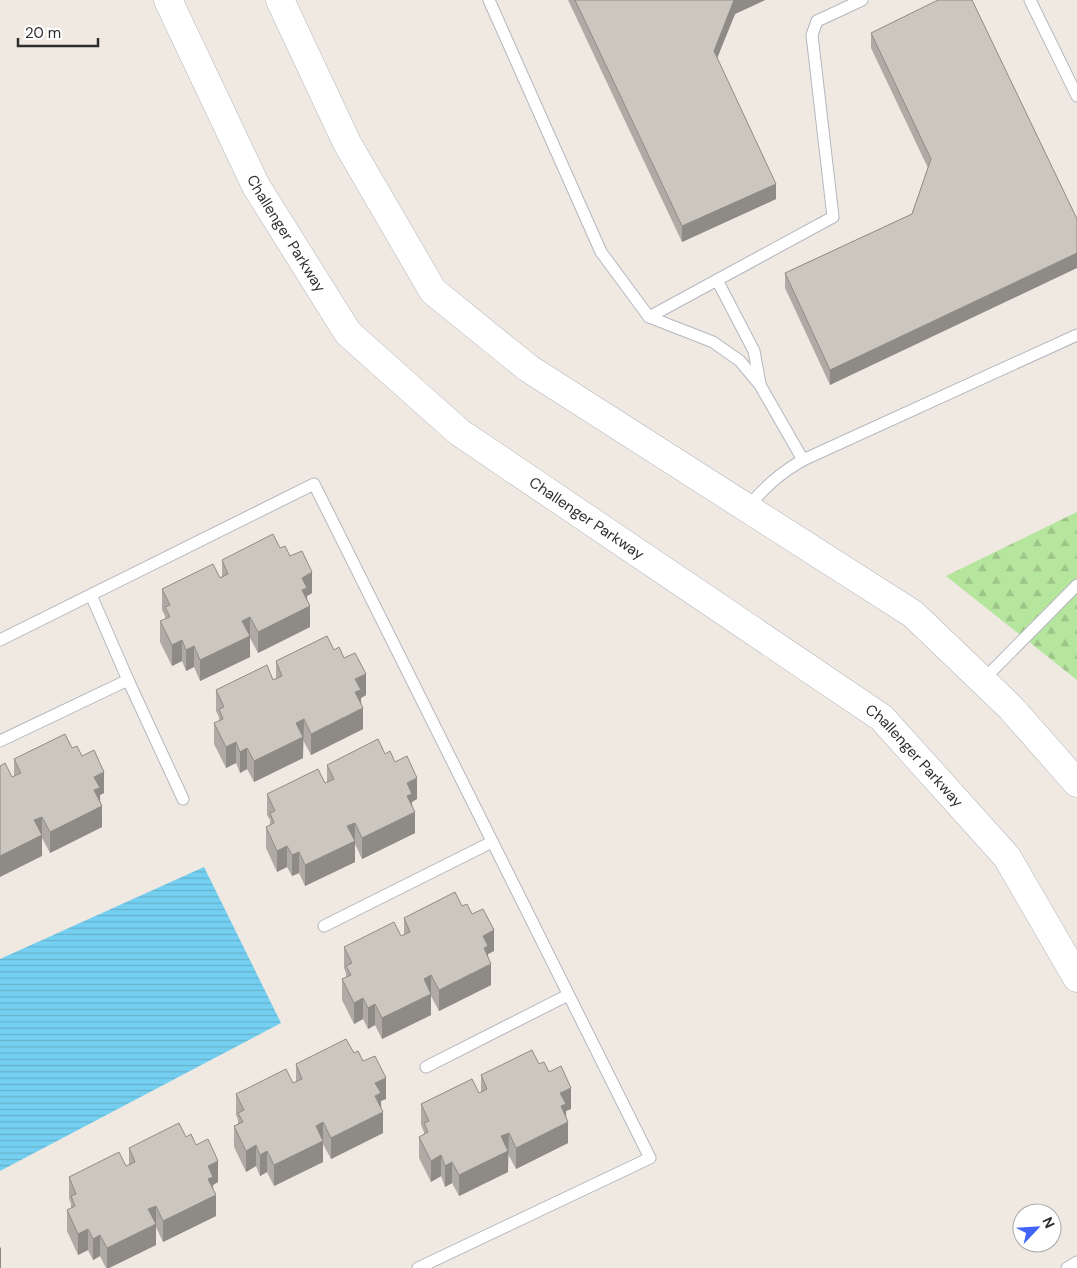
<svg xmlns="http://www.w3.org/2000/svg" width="1077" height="1268" font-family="'DM Sans',sans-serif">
<defs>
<pattern id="forest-firs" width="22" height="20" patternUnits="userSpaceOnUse" patternTransform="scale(1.25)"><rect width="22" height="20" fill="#b6e59e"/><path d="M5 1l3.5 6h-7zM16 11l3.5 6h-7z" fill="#9dc588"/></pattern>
<pattern id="water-rules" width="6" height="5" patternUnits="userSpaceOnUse" patternTransform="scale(1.25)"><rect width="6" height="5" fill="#75cff0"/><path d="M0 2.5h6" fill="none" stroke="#66b2ce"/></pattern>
</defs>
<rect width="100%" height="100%" fill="#efe9e1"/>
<path fill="url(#forest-firs)" d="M1077 512V680L946 576Z"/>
<path fill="url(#water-rules)" d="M204 867 281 1023 0 1171V959Z"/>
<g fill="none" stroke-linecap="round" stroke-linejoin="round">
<defs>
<g id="service">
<path d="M489 0 601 252 649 317 713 342 740 361 760 385 803 460"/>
<path d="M1030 0 1077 96"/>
<path d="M717 280 754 351 760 384"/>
<path d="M649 317 833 217 812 35 817 21 862 0"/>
<path d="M748 507C765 487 780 473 803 460L1077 335"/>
<path d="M0 640 314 484 650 1158 418 1268"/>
<path d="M128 680 183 799"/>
<path d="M982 681 1077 585"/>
<path d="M0 741 128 680 91 595"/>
<path d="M324 926 492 842"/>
<path d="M426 1067 568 995"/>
<path d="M1067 1268 1077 1262"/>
</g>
<g id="secondary">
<path id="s1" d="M168 0 256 186 348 333 459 432 882 718 1007 857 1077 978"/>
<path d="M280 0 347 143 433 291 528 368 913 614 1011 708 1077 783"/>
</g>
</defs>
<use href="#service" stroke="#b4b7c1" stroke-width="13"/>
<use href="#secondary" stroke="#b4b7c1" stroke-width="29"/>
<use href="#service" stroke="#fff" stroke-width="11"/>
<use href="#secondary" stroke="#fff" stroke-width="28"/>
</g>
<g fill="#afaba4">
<path d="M568 0H765L735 14 717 58 776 199 682 242Z"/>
<path d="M871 33 1077 219 830 385 785 288V273L912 214 928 168 871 48Z"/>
<path d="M280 548 290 556 312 593 307 596 310 627 258 653 250 638V657L200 681 194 667 186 671 182 661 172 666 160 642V621L165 619V616L162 610V589L220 578 222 576V560Z"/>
<path d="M334 650 344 658 366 695 361 698 363 729 311 755 303 740V758L254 782 247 769 240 773 236 763 226 768 214 744V723L219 721V717L216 711V690L273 680 276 678V661Z"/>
<path d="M72 748 82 756 104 793 100 795 102 827 50 853 42 838V856L12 777 14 776V759Z"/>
<path d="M385 754 395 762 417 799 412 802 415 833 362 859 355 844V862L305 886 299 873 292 876 287 867 277 872 266 848V827L270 825V820L267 815V794L325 783 327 782V765Z"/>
<path d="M462 906 472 914 494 951 488 954 491 985 439 1011 431 996V1015L382 1039 375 1025 368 1029 363 1019 354 1024 342 1000V979L346 977V973L344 968V947L401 936 404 934V918Z"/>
<path d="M354 1053 363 1061 386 1099 381 1101 383 1133 331 1159 323 1144V1162L274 1186 267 1172 260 1176 256 1166 246 1172 234 1147V1126L238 1124V1120L236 1115V1094L293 1083 296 1082V1064Z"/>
<path d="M539 1064 549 1072 571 1109 566 1111 568 1143 516 1169 508 1154V1172L459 1196 452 1183 445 1187 441 1176 431 1182 419 1158V1137L424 1134V1132L421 1125V1104L479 1093 481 1092V1075Z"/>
<path d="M186 1137 196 1145 218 1182 213 1185 216 1216 163 1242 156 1227V1245L109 1268H106L100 1256 93 1260 88 1250 78 1255 67 1231V1210L71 1208V1204L69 1198V1177L126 1166 129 1165V1148Z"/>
</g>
<g fill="#8e8b86">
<path d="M734 0H765L735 14 714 66V51Z"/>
<path d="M776 184V199L682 242V226Z"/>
<path d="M1077 253V268L830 385V370Z"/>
<path d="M312 572V593L307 596V608L310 606V627L258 653V632L302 578Z"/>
<path d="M250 617V657L200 681V660L242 621Z"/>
<path d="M182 640V661L172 666V645Z"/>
<path d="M194 646V667L186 671V650Z"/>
<path d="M366 674V695L361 698V709L363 708V729L311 755V734L355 679Z"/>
<path d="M304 719 303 758 254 782V761L296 723Z"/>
<path d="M236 742V763L226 768V747Z"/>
<path d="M247 748V769L240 773V752Z"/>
<path d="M104 772V793L100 795V807L102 806V827L50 853V832L94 777Z"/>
<path d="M417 778V799L412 802V813L415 812V833L362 859V838L407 783Z"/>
<path d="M42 817V856L0 877V856L34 820Z"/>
<path d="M355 823V862L305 886V865L347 826Z"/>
<path d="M287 846V867L277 872V851Z"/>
<path d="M299 852V873L292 876V855Z"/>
<path d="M494 930V951L488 954V966L491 964V985L439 1011V990L483 936Z"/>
<path d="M431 975V1015L382 1039V1018L424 979Z"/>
<path d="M363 998V1019L354 1024V1003Z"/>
<path d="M375 1004V1025L368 1029V1008Z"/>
<path d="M386 1078V1099L381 1101V1113L383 1112V1133L331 1159V1138L375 1083Z"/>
<path d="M571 1088V1109L566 1111V1123L568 1122V1143L516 1169V1148L560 1093Z"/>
<path d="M323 1122V1162L274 1186V1165L316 1126Z"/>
<path d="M509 1133 508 1172 459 1196V1175L501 1136Z"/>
<path d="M256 1145V1166L246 1172V1151Z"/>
<path d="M267 1151V1172L260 1176V1155Z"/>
<path d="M441 1155V1176L431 1182V1161Z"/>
<path d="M218 1161V1182L213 1185V1196L216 1195V1216L163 1242V1221L208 1166Z"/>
<path d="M452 1162V1183L445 1187V1166Z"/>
<path d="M156 1206V1245L109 1268H107V1248L148 1209Z"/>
<path d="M88 1229V1250L78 1255V1234Z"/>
<path d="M100 1235V1256L93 1260V1239Z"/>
<path d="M1 1247V1268H0V1248Z"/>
</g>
<g fill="#cbc7bf" stroke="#8e8b86">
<path d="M575 0H734L714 51 776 184 682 226Z"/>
<path d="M938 0H972L1077 219V253L830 370 785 273 912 214 931 159 871 33Z"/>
<path d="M273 534 280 548 285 546 290 556 302 551 312 572 302 578 307 588 302 590 310 606 258 632 250 617 242 621 250 636 200 660 194 646 186 650 182 640 172 645 160 621 170 617 165 607 170 605 162 589 213 564 220 578 228 574 222 560Z"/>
<path d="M327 636 334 650 339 647 344 658 355 653 366 674 355 679 361 690 355 692 363 708 311 734 304 719 296 723 303 737 254 761 247 748 240 752 236 742 226 747 214 723 223 719 219 709 224 707 216 690 267 665 273 680 282 676 276 661Z"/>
<path d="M65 734 72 748 77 746 82 756 94 750 104 772 94 777 100 788 94 790 102 806 50 832 42 817 34 820 42 835 0 856V766L5 763 12 777 21 773 14 759Z"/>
<path d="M378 739 385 754 390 751 395 762 407 756 417 778 407 783 412 794 407 796 415 812 362 838 355 823 347 826 355 841 305 865 299 852 292 855 287 846 277 851 266 827 274 823 270 813 275 811 267 794 318 769 325 783 334 779 327 765Z"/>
<path d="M455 892 462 906 467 904 472 914 483 909 494 930 483 936 488 946 484 948 491 964 439 990 431 975 424 979 431 994 382 1018 375 1004 368 1008 363 998 354 1003 342 979 351 975 346 966 352 963 344 947 394 922 401 936 410 932 404 918Z"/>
<path d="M346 1039 354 1053 358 1051 363 1061 375 1056 386 1078 375 1083 381 1093 375 1096 383 1112 331 1138 323 1122 316 1126 323 1141 274 1165 267 1151 260 1155 256 1145 246 1151 234 1126 243 1122 238 1113 244 1110 236 1094 286 1069 293 1083 302 1079 296 1064Z"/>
<path d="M532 1050 539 1064 544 1062 549 1072 561 1066 571 1088 560 1093 566 1104 561 1106 568 1122 516 1148 509 1133 501 1136 508 1151 459 1175 452 1162 445 1166 441 1155 431 1161 419 1137 428 1132 424 1123 429 1121 421 1104 472 1079 479 1093 487 1089 481 1075Z"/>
<path d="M179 1123 186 1137 191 1134 196 1145 208 1139 218 1161 208 1166 213 1177 208 1179 216 1195 163 1221 156 1206 148 1209 156 1224 107 1248 100 1235 93 1239 88 1229 78 1234 67 1210 75 1206 71 1196 76 1194 69 1177 119 1152 126 1166 135 1162 129 1148Z"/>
</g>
<g text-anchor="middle" stroke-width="5" stroke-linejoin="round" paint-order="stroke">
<g font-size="15" fill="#2e2e2e" stroke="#fff">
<text dy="5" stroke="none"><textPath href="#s1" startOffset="262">Challenger Parkway</textPath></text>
<text dy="5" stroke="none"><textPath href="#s1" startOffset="682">Challenger Parkway</textPath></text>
<text dy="5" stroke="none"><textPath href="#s1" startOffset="1088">Challenger Parkway</textPath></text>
</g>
</g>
<g transform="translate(1037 1228) rotate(65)"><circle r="24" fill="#ffffff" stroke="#ababab"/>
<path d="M0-4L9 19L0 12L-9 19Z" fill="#4264fb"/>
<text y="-8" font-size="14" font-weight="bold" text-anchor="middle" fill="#2e2e2e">N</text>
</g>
<path d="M18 38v8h80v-8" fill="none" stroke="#2e2e2e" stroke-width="2.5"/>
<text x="25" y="38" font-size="15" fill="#2e2e2e" stroke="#ffffff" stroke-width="4" paint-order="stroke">20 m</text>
</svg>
